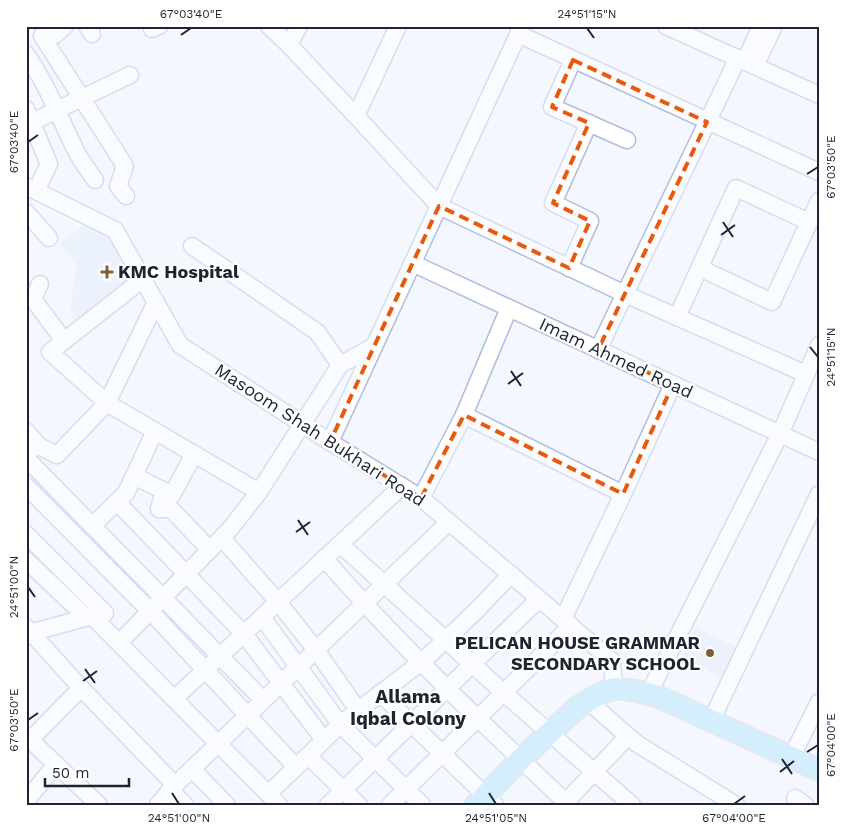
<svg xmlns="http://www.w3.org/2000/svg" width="845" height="831" font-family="'Work Sans',sans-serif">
<rect width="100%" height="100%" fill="#f4f7fe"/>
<g fill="#e3eafb">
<path d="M94 219 115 230 143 279 80 328 70 313 76 265 60 243Z"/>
<path d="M696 628 738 648 724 678 681 658Z"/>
</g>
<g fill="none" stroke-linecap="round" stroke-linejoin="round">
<defs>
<g id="minor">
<path d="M87 26 92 34"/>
<path d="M269 26 289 45 356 116 439 206 625 294 806 374"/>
<path d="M666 26 819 95"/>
<path d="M152 29 159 26"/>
<path d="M48 33 55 35 65 26"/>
<path d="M518 34 819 172"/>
<path d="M42 36 125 166 118 186 126 196"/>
<path d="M289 45 299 26"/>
<path d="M26 54C47 84 60 119 76 151 81 161 89 171 95 180"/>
<path d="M573 60 552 107 627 140"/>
<path d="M745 61 761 26"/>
<path d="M755 66 774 26"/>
<path d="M26 109 49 164 36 191"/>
<path d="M356 116 398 26"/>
<path d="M32 122 130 75"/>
<path d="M26 186 115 230 180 345 330 442 421 498 612 661 614 689"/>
<path d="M26 212 49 238"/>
<path d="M192 246 317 332 340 365"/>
<path d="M412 263 819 452"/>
<path d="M569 268 590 221 553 203 589 123"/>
<path d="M700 268 772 302 819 201"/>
<path d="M143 279 50 352 107 403 259 492"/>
<path d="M40 284 33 299 64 341"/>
<path d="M677 317 736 188 809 222"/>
<path d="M598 350 738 58"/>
<path d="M464 415 623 494"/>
<path d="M26 431 39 446"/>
<path d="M330 442 522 26"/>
<path d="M26 452 39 446 57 455 107 403 156 302"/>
<path d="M26 458 263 700"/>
<path d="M134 476 172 495 194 454"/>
<path d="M26 486 150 611 296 767"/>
<path d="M164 491 159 509H171L210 550"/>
<path d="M421 498 464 415 509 308"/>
<path d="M117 502 244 634 324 740"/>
<path d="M92 526 126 493 155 431"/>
<path d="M26 534 105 613 98 621"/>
<path d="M222 538 278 602 316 650 358 710"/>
<path d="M340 544 504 693 632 805"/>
<path d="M324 558C400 646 484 725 569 805"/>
<path d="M26 560 86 617"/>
<path d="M262 617 340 724 422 805"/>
<path d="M563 619 623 494 673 384"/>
<path d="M26 627 81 688 175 785"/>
<path d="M26 634 92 616 279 805"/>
<path d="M119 643 230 529 259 492 340 365 374 346"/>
<path d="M380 693 495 805"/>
<path d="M651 694 653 685 780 434 819 345"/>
<path d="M174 699 402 486"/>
<path d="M588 701 636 743 736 805"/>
<path d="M711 721 819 494"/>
<path d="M26 736 99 805"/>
<path d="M30 740 81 688"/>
<path d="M308 756 359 805"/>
<path d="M791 758 819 702"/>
<path d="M192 769 227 805"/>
<path d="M170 790 185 805"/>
<path d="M268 794 343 722 424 660 476 611 511 574"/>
<path d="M795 798 805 805"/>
<path d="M26 801 56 764"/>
<path d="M158 805 170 790 449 522"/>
<path d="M328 805 539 599"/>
<path d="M390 805 571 626"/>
<path d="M563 805 628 736"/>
</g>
<path id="major" d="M476 805 524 756 578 707C588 701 601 692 613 689 621 687 651 694 659 697L819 770"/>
</defs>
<use href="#minor" stroke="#b0bdde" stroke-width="19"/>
<use href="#major" stroke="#d2d3d6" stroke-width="24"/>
<use href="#minor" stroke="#fff" stroke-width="16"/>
<use href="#major" stroke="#b0e2fe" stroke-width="21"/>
</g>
<path d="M0 0H845V831H0ZM573 60 707 122 598 350 673 384 623 494 464 415 421 498 330 442 439 206 569 268 590 221 553 203 589 123 552 107Z" fill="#f4f7fe" fill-opacity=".55" fill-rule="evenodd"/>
<path fill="none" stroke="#e8590c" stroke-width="4" stroke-dasharray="10 6" stroke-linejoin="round" d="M573 60 707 122 598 350 673 384 623 494 464 415 421 498 330 442 439 206 569 268 590 221 553 203 589 123 552 107Z"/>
<path fill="none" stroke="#1f2431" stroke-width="2" d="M587 28 594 38M181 35 191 28M28 142 38 135M807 174 818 167M723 222 733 237M721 235 735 225M810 347 818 357M511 371 521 386M508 384 523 373M298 520 308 535M296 532 310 522M28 587 35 597M85 669 95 683M83 681 97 671M28 720 38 713M807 752 818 745M782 759 792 774M780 772 794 761M172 793 179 804M489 793 496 804M734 804 745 796"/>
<g fill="#7d6033" stroke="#fff" stroke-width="2">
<path d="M104.5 264.5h5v5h5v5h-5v5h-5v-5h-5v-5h5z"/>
<circle cx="710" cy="653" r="5"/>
</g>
<g text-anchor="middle" stroke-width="4.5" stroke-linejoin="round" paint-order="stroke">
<g font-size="18" font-weight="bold" fill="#1f2431" stroke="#fff" text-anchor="start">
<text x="118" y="278">KMC Hospital</text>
<text x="700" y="649" text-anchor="end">PELICAN HOUSE GRAMMAR<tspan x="700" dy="21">SECONDARY SCHOOL</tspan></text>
</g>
<g font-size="18" fill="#1f2431" stroke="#fff">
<text transform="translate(616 358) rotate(25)" y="6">Imam Ahmed Road</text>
<text transform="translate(320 435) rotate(33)" y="6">Masoom Shah Bukhari Road</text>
</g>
<g font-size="19" font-weight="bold" fill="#1f2431" stroke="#fff">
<text x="408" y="703">Allama<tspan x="408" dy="22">Iqbal Colony</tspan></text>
</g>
</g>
<rect width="845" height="831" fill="none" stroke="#ffffff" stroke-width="55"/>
<path d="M45 778v8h84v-8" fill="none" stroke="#1f2431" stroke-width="2.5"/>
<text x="52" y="778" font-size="15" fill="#1f2431" stroke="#ffffff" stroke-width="4" paint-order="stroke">50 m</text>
<rect x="28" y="28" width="790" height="776" fill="none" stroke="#1f2431" stroke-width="2"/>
<g font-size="12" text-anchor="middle" fill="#1f2431">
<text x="191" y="18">67°03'40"E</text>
<text x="587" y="18">24°51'15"N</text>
<text transform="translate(14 142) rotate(-90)" y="4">67°03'40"E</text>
<text transform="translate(831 167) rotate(-90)" y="4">67°03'50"E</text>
<text transform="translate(831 357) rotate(-90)" y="4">24°51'15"N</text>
<text transform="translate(14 587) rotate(-90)" y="4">24°51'00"N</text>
<text transform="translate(14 720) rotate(-90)" y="4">67°03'50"E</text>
<text transform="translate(831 745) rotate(-90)" y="4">67°04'00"E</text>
<text x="179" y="822">24°51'00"N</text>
<text x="496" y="822">24°51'05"N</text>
<text x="734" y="822">67°04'00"E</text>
</g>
</svg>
